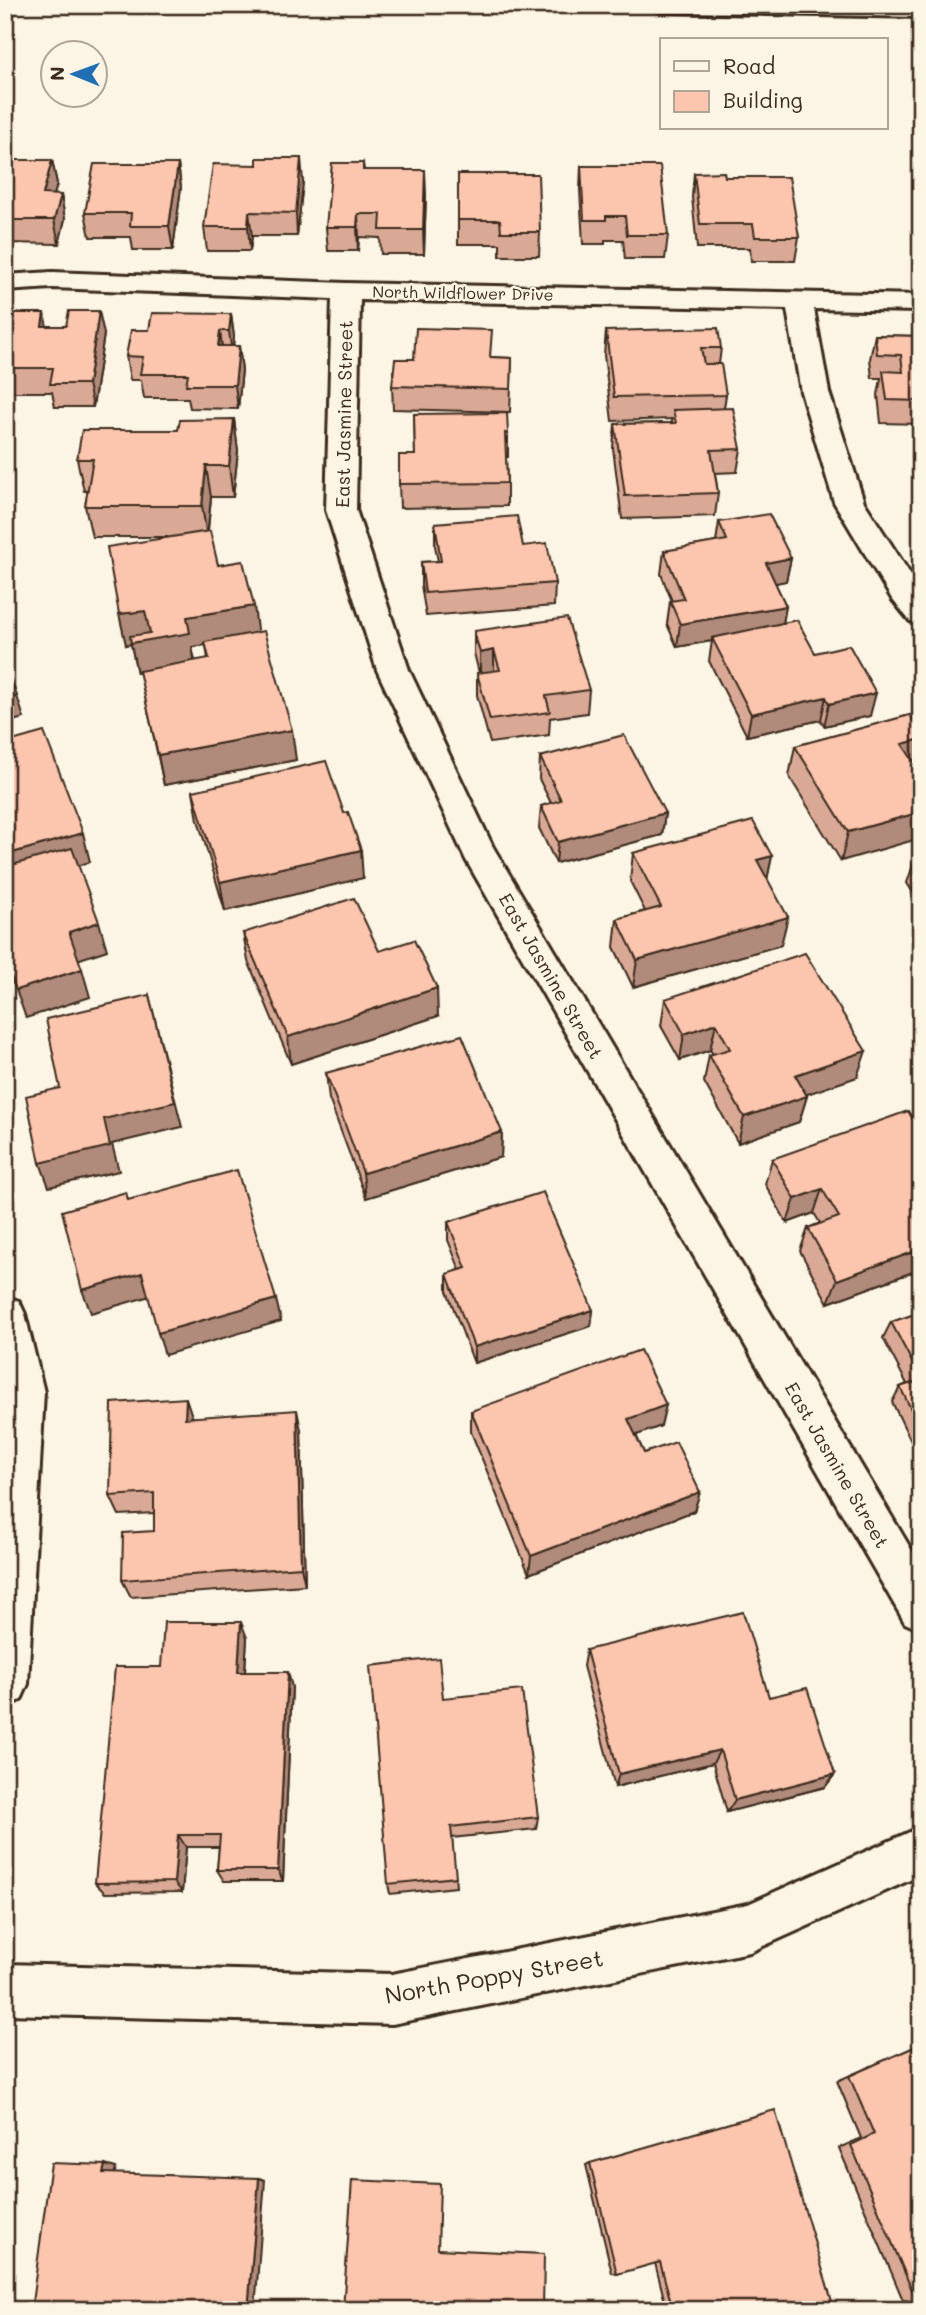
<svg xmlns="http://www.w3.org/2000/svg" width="926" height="2315" font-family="Mali,sans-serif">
<rect width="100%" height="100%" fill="#fcf5e5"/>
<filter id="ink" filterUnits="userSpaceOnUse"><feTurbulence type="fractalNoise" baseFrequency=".0143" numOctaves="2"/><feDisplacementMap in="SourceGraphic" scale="14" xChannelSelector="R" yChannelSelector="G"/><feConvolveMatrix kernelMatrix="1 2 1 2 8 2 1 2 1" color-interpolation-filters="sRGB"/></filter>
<g filter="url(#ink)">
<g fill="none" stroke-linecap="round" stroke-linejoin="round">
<defs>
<g id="minor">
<path d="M52 272 346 283 921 295V311L814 309 829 392 864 502 921 591V624L910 621 892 599 834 502 801 392 787 309 360 300 356 510 409 670 493 847 921 1566V1630L905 1623 466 860 377 670 326 510 332 299 52 288 5 291V275Z"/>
<path d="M5 1296 19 1301 25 1314 44 1392 28 1684 21 1700 5 1707Z"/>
<path d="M921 1827V1875L750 1952 392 2024 5 2014V1964L392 1974 748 1904Z"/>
</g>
<path id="tertiary" d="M652 5H921V17L664 12 656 10Z"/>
</defs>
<use href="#minor" stroke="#3b2a1e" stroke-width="6"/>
<use href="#tertiary" stroke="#3b2a1e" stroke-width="6"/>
<use href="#minor" fill="#fcf5e5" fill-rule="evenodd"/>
<use href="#tertiary" fill="#fcf5e5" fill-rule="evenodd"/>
</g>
<g fill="#d9a996" stroke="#3b2a1e" stroke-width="2" fill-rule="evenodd">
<path d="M5 160H52L57 184 54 195H61L65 219 59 244 5 243Z"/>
<path d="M363 163 364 170 426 194 424 254H381L380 238 359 237 358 251H328L326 227Z"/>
<path d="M178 164 181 187 173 250H133L131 237H90L85 213Z"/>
<path d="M581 166 668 235 665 259H625L623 240H605V244H583L580 190Z"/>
<path d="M694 173 725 177 799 237 795 261H751L750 248H697L692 197Z"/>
<path d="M458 174 540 232 539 256H500V244H458Z"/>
<path d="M303 182 297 236H252L250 251H207L204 227Z"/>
<path d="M5 313 47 326 104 334 93 407H55L52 392H5Z"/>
<path d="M231 314 234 337 233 346H239L242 370 238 409 190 408 188 398H144L141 380H130L126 356Z"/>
<path d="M606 331 721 348 719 364 726 395 724 408 741 449 737 472 715 473 718 493 715 516 622 519 613 448 615 424 672 423V419L612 421 604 355Z"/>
<path d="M875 335 921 336V424L881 423 878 395 881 378H872L870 359Z"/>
<path d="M491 357 512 358 510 412 393 409 392 386 414 359Z"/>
<path d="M414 414 508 434V457H506L507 483V506L400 508 399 484 415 455Z"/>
<path d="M234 419 238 451 233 497H211L208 531 218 565 257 632 296 760 164 785 140 673H137L131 644 126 645 167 537H92L85 506 88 491H84L77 459 178 430ZM206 645 208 659 195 661 192 647Z"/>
<path d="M921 473V508L915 496Z"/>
<path d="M719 522 791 558 786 581 775 583 786 606 783 623 815 653 870 716 824 726 821 720 747 736 709 661 712 641 677 647 667 624 670 601H672L661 574 664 551 716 542Z"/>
<path d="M435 523 523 546 555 583 554 606 426 616 421 585V562L438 561 435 546Z"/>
<path d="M474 631 589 690 587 713 550 718 549 735 490 743 477 695V673H479L474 653Z"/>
<path d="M910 715 841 861 789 776 795 746Z"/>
<path d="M540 757 665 813 662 835 556 863 539 828 541 806 551 803 539 779Z"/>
<path d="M193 791 363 878 225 911 198 820Z"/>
<path d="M633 853 772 856 767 879 781 945 633 987 614 947 617 919 645 911 630 881Z"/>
<path d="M921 860V905L907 883 914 862Z"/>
<path d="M921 906V936L914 925Z"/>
<path d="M243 933 379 951 438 1016 291 1064 248 961Z"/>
<path d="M665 999 857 1077 806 1094 807 1096 799 1122 738 1143 704 1082 709 1055 713 1054 710 1050 680 1060 661 1026Z"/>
<path d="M326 1073 502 1132 501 1157 366 1198 329 1099Z"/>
<path d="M921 1132V1269L828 1303 800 1251 808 1228 820 1223 814 1213 787 1223 765 1184 772 1159Z"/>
<path d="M448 1222 593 1310 591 1326 474 1363 447 1291V1274L460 1270 448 1240Z"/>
<path d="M921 1312V1460H920L892 1402 900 1387 907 1384 883 1338 891 1322Z"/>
<path d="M471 1411 661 1426 636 1435 644 1453 700 1492 694 1511 529 1574 471 1432Z"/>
<path d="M192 1417 301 1430 305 1585 131 1597 122 1580 154 1531V1513L119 1515 110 1496Z"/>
<path d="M247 1638 245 1672 292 1687 283 1881H224L217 1870 219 1847H186L182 1892 105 1893 95 1883 161 1667Z"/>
<path d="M586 1650 769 1697 835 1774 825 1787 727 1812 713 1763 615 1787 583 1666Z"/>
<path d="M443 1698 538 1817 536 1829 452 1838 456 1887 390 1894 388 1884Z"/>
<path d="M921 2044 917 2302 903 2300 839 2148 861 2138 837 2081Z"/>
<path d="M590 2163 827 2310H667L655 2263 617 2274 612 2273 586 2165Z"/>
</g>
<g fill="#b08a7a" stroke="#3b2a1e" stroke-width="2">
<path d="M301 158 303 182 297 236 296 213Z"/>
<path d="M52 160 57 184 48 218 43 194Z"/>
<path d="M178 164 181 187 173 250 169 226Z"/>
<path d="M425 170 426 194 424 254 423 230Z"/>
<path d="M61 195 65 219 59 244 54 220Z"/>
<path d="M249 212 252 236 250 251 248 227Z"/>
<path d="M358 214 359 237 358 251 357 227Z"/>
<path d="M99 311 104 334 93 407 88 384Z"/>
<path d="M44 313 49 336 42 326Z"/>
<path d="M231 314 234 337 232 354 229 331Z"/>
<path d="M220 331 223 354 218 346Z"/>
<path d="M239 346 242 370 238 409 235 385Z"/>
<path d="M234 419 238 451 233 497 229 466Z"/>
<path d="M206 466 211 497 207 537 202 506Z"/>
<path d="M791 558 786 581 762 586 766 563Z"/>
<path d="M254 606 258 637 192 647 195 664 137 673 131 644 126 645 119 614 145 611 187 617Z"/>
<path d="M786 606 782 629 712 638V641L677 647 680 624Z"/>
<path d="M494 650V673L480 675V653Z"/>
<path d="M876 693 870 716 824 726 829 704Z"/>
<path d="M17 696 24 718 5 723V699Z"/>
<path d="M826 697 821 720 747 736 751 714Z"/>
<path d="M292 730 296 760 164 785 158 755Z"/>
<path d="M921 739V752L916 767 902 744Z"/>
<path d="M921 812V838L841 861 848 832Z"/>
<path d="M665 813 662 835 556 863 558 842Z"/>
<path d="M83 833 90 862 5 887V855Z"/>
<path d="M361 850 363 878 225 911 220 882Z"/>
<path d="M772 856 766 885 757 860Z"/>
<path d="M788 917 781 945 633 987 637 960Z"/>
<path d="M99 922 107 950 77 960 69 932Z"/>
<path d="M5 959 14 983 5 985Z"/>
<path d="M82 969 90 997 26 1018 16 990Z"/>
<path d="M437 988 438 1016 291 1064 288 1037Z"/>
<path d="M149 995 182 1127 112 1144 119 1171 49 1187 40 1163 104 1119Z"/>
<path d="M716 1023 710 1050 680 1060 684 1034Z"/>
<path d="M866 1051 857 1077 787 1101 795 1075Z"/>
<path d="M807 1096 799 1122 738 1143 744 1117Z"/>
<path d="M502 1132 501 1157 366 1198 363 1173Z"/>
<path d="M822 1189 814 1213 787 1223 795 1199Z"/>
<path d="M921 1249V1269L828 1303 837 1280Z"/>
<path d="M142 1273 150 1296 91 1313 82 1290Z"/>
<path d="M276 1299 281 1321 165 1355 158 1333Z"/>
<path d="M593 1310 591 1326 474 1363V1347Z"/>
<path d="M186 1398 193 1419 185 1418Z"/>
<path d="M666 1405 661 1426 624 1440 628 1419Z"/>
<path d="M297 1410 301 1430 305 1585 301 1567Z"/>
<path d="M700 1492 694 1511 529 1574 531 1556Z"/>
<path d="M241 1622 247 1638 244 1687 238 1672Z"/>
<path d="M288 1672 292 1687 283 1881 278 1870Z"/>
<path d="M720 1750 713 1763 615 1787 619 1774Z"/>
<path d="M835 1774 825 1787 727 1812 735 1800Z"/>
<path d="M178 1835 186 1847 182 1892 174 1882Z"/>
<path d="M105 2165 116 2168 114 2175 103 2173Z"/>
<path d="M259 2178 265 2180 255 2310H248Z"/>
</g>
<g fill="#fcc5ae" stroke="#3b2a1e" stroke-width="2">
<path d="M257 158H301L296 213 249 212 248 227H204L213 164 257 165Z"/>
<path d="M5 160H52L43 194 61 195 54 220H5Z"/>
<path d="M332 163H363V170H425L423 230H380L381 214H358L357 227H326Z"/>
<path d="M94 164H178L169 226H130L131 213H85Z"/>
<path d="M581 166H660L668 235H627L625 216H606V220H584Z"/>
<path d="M724 172 725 177H789L799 237H755L753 224H700L694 173Z"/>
<path d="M458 174H538L540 232H501L500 220H458Z"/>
<path d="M69 311H99L88 384H50L53 368H5V313H44L42 326H66Z"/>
<path d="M152 313 231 314 229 331H220L218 346H239L235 385H186L188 374H140L143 357 126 356 131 330H149Z"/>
<path d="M416 328 492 330 490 357 512 358 511 389 392 386 395 359H414Z"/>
<path d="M718 328 721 348H701L704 364H721L726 395 614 397 606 331Z"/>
<path d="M875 335 921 336V401L887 400 883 371 903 372 901 355 877 354Z"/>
<path d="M733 408 741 449 711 450 718 493 625 496 615 424 676 423 673 410Z"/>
<path d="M507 413 508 434 505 433 507 483 399 484V455H415L414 414Z"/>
<path d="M234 419 229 466H206L202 506H85L93 459H77L82 430H178L180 420Z"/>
<path d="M769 514 791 558 766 563 786 606 680 624 670 601 684 599 664 551 727 540 719 522Z"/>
<path d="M517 516 523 546 547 543 555 583 425 593 421 562 441 561 435 523Z"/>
<path d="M210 531 218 565 243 561 254 606 187 617 190 633 131 643 130 636 150 633 145 611 119 614 107 547Z"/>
<path d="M567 618 589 690 546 696 550 712 490 720 477 673 500 670 494 650 480 653 474 631Z"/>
<path d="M797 620 815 653 849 645 876 693 829 704 826 697 751 714 712 638Z"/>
<path d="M264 631 292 730 158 755 139 671 209 658 205 642Z"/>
<path d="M5 663 17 696 5 699Z"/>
<path d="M910 715 921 731V739L902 744 916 765 921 764V812L848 832 795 746Z"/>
<path d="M44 732 83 833 5 855V743Z"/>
<path d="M624 735 665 813 558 842 541 806 561 800 540 757Z"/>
<path d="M326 761 344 813 348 812 361 850 220 882 193 791Z"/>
<path d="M753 821 772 856 757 860 788 917 637 960 617 919 661 907 633 853Z"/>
<path d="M72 848 99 922 69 932 82 969 16 990 5 959V867Z"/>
<path d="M921 860V872L914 862Z"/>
<path d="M354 898 379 951 414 940 437 988 288 1037 243 933Z"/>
<path d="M805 953 866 1051 795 1075 807 1096 744 1117 709 1055 730 1049 716 1023 684 1034 665 999Z"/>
<path d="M149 995 175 1102 104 1119 110 1146 40 1163 26 1096 60 1088 46 1019Z"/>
<path d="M462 1035 502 1132 363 1173 326 1073Z"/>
<path d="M908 1111 921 1132V1249L837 1280 808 1228 839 1217 822 1189 795 1199 772 1159Z"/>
<path d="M237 1170 276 1299 158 1333 142 1273 82 1290 62 1211 126 1192 128 1200Z"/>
<path d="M543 1192 593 1310 474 1347 447 1274 466 1268 448 1222Z"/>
<path d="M921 1312V1379L891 1322Z"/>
<path d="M640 1350 666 1405 628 1419 644 1453 676 1442 700 1492 531 1556 471 1411Z"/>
<path d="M921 1380V1429L900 1387Z"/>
<path d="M186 1398 185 1418 297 1410 301 1567 122 1580 123 1533 154 1531V1493L110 1496 112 1403Z"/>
<path d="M743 1612 769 1697 807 1688 835 1774 735 1800 720 1750 619 1774 586 1650Z"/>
<path d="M164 1622H241L238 1672H288L278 1870H217L220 1835H178L174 1882 95 1883 115 1667H161Z"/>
<path d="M439 1658 443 1698 522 1690 538 1817 451 1827 456 1877 388 1884 370 1666Z"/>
<path d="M921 2044V2300L917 2302 851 2145 874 2134 849 2076Z"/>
<path d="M775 2110 834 2308 827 2310H673L660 2262 617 2274 590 2163Z"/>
<path d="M51 2163 105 2165 103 2173 259 2178 248 2310H31Z"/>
<path d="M352 2180 440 2184 438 2249 544 2254 543 2310H343Z"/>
</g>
</g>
<g text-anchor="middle" stroke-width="5" stroke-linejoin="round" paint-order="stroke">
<g font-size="16" fill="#3b2a1e" stroke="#fcf5e5">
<text transform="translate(463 293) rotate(1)" y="6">North Wildflower Drive</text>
</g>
<g font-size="19" fill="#3b2a1e" stroke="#fcf5e5">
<text transform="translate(344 414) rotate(-89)" y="7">East Jasmine Street</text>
<text transform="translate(551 976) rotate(60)" y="7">East Jasmine Street</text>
<text transform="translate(837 1465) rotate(60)" y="7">East Jasmine Street</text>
</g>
<g font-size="23" fill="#3b2a1e" stroke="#fcf5e5">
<text transform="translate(494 1977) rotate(-10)" y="8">North Poppy Street</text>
</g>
</g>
<rect width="926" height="2315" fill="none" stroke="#fcf5e5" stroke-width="28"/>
<rect x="14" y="14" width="898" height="2287" fill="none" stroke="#3b2a1e" stroke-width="2.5" filter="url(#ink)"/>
<rect x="660" y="38" width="228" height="91" fill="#fcf5e5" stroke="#afa495" stroke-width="2"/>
<rect x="674" y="61" width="35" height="10" fill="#fcf5e5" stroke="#afa495" stroke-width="2"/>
<text x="723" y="74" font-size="21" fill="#3b2a1e">Road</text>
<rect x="674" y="91" width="35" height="21" fill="#fcc5ae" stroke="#afa495" stroke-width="2"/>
<text x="723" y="108" font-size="21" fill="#3b2a1e">Building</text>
<g transform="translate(74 74) rotate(271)"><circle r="33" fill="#fcf5e5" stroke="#afa495" stroke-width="2"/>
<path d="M0-5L12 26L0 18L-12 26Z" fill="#1f6fb2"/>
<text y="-10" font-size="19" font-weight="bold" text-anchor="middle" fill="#3b2a1e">N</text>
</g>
</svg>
